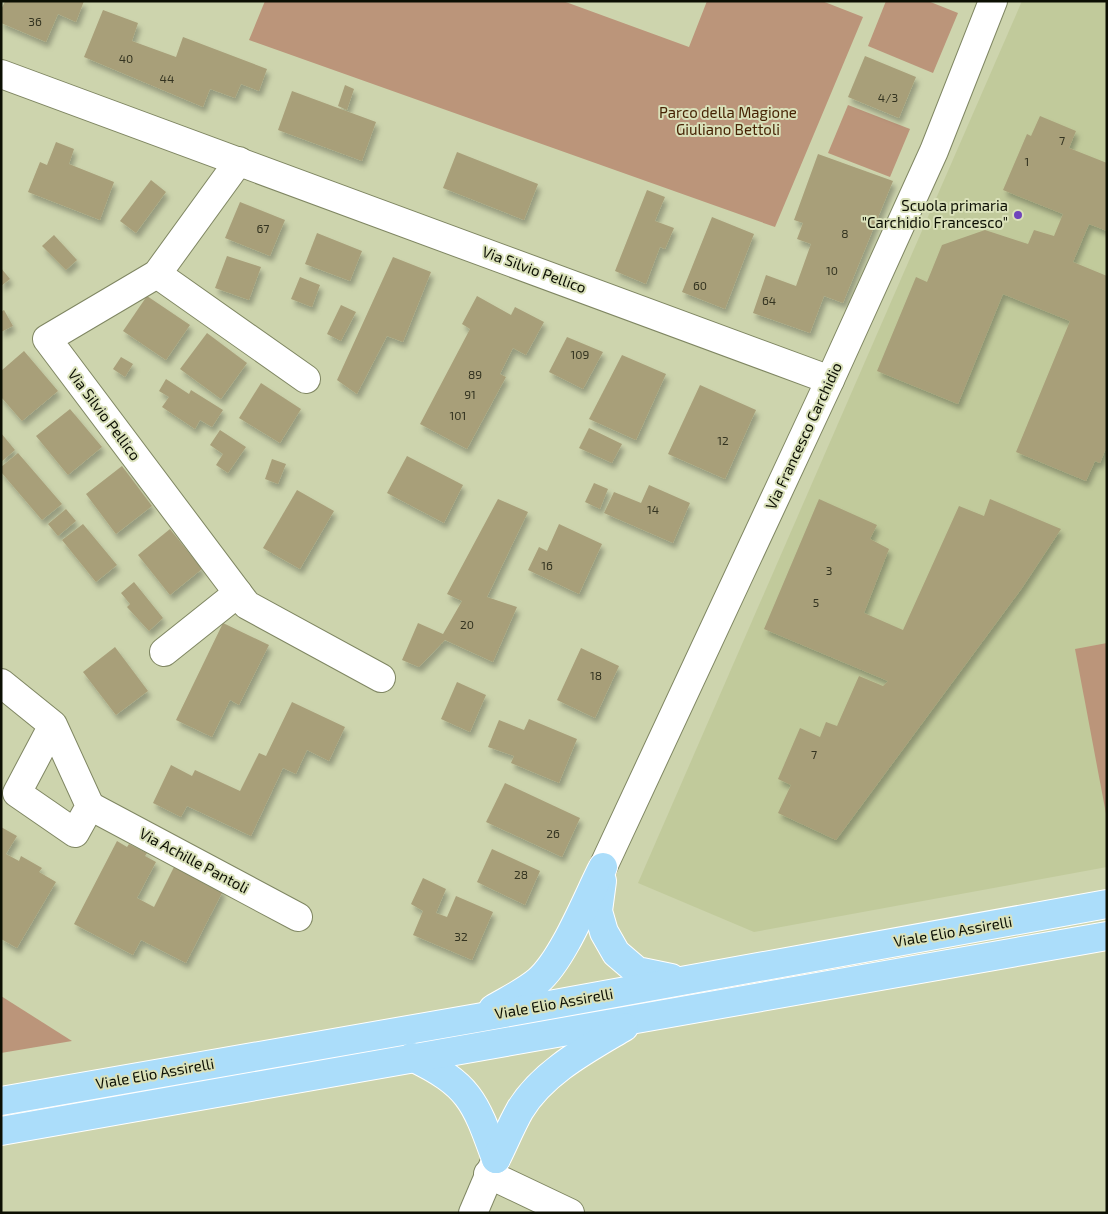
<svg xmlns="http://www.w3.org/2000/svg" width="1108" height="1214" font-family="'Exo 2',sans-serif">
<defs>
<filter id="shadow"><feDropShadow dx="3" dy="5.5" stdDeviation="2.5" flood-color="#0004"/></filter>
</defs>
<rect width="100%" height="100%" fill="#cdd4ad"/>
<path fill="#c1ca9b" d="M1022 1H1107V867L754 932 638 883Z"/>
<g fill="#bb957a">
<path d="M265 1H563L689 47 707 1H822L863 17 775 227 249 40Z"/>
<path d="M886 1H928L958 13 933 73 868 46Z"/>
<path d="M848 105 910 129 890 177 828 153Z"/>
<path d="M1107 643V819L1075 649Z"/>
<path d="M1 996 72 1041 1 1053Z"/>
</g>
<g fill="#a89f79" filter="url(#shadow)">
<path d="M5 1 26 2 84 1 76 22 58 14 46 42 1 23V10Z"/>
<path d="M103 10 138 23 132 41 176 57 183 37 267 69 259 91 241 84 235 98 210 89 203 107 84 57Z"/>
<path d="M865 56 916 77 899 118 848 97Z"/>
<path d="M345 85 354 89 347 110 338 106Z"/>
<path d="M292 91 376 122 362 161 278 130Z"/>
<path d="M1040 116 1076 131 1069 148 1107 163V231L1089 224 1073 262 1107 276V446L1100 463 1095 461 1086 481 1016 452 1070 321 1003 294 958 404 877 371 916 277 927 282 942 245 985 230 1028 244 1034 230 1054 236 1063 214 1003 190 1027 134 1031 136Z"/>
<path d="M56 142 74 149 69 164 114 182 100 220 28 192 40 162 47 165Z"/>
<path d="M457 152 538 184 524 220 443 188Z"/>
<path d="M818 154 893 181 843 303 824 296 810 333 753 313 766 275 796 286 811 244 797 239 803 223 794 220Z"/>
<path d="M151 180 166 192 136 233 120 221Z"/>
<path d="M647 190 665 197 655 221 674 228 665 249 660 247 646 284 615 271Z"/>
<path d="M240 202 285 220 270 256 225 238Z"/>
<path d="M712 217 754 234 725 309 682 292Z"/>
<path d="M317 233 362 251 350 281 305 264Z"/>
<path d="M54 235 77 260 66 270 42 246Z"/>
<path d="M227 256 261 267 249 300 215 288Z"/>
<path d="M393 257 431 272 403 342 387 336 357 394 337 380Z"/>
<path d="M1 268 10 279 1 286Z"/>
<path d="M300 277 320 285 312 307 291 299Z"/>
<path d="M147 296 190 325 166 360 123 331Z"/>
<path d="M477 296 511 315 515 307 544 322 526 355 513 348 500 374 506 377 467 449 420 424 470 329 462 324Z"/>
<path d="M341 305 356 312 341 341 327 334Z"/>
<path d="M4 310 13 326 1 332V312Z"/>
<path d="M207 333 247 363 221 399 180 369Z"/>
<path d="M567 337 603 352 583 389 549 372Z"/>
<path d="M24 351 58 391 22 421 1 397V371Z"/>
<path d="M622 355 666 374 636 440 589 419Z"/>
<path d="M121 357 133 364 125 377 113 369Z"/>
<path d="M166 379 189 394 191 390 223 410 212 427 200 420 195 429 162 407 169 397 159 391Z"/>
<path d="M261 383 301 409 280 443 239 418Z"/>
<path d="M700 385 756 410 725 479 668 454Z"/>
<path d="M70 409 102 447 68 475 36 436Z"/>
<path d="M589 428 622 444 612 463 579 448Z"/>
<path d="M220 430 246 447 228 473 216 465 223 454 210 445Z"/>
<path d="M1 433 15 450 1 462Z"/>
<path d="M18 453 62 504 42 520 1 472V467Z"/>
<path d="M407 456 463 485 444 523 387 493Z"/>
<path d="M272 459 286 464 278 484 265 479Z"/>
<path d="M122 466 152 506 116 534 86 494Z"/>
<path d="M594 483 608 489 600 509 585 502Z"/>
<path d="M649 485 690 503 673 543 604 513 614 492 641 503Z"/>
<path d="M297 490 334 511 300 569 263 548Z"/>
<path d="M498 499 528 512 487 597 517 607 493 662 445 640 419 667 402 660 418 623 443 634 462 601 447 594Z"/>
<path d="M819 499 877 525 870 539 889 549 864 613 903 630 959 506 984 516 990 499 1061 529 1022 588 836 840 778 813 791 785 778 779 800 728 820 737 826 722 837 726 859 676 883 686 888 681 764 629Z"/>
<path d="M66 509 76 521 58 536 48 524Z"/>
<path d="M83 524 117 565 96 582 62 540Z"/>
<path d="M559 524 602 544 579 594 528 570 539 547 547 551Z"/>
<path d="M170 529 202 569 170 595 138 555Z"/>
<path d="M134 582 163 618 149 631 127 607 130 604 121 593Z"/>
<path d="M223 623 269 645 239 705 230 700 212 737 176 720Z"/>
<path d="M115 647 148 691 116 715 83 672Z"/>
<path d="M581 648 619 666 595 718 557 700Z"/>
<path d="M457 682 486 695 470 732 441 719Z"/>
<path d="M292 702 345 727 329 761 307 750 296 774 283 768 251 836 187 806 181 817 153 803 171 765 192 776 195 770 240 791 259 753 266 756Z"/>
<path d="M529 719 577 739 559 783 511 763 514 756 488 747 499 720 524 730Z"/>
<path d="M505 783 580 818 562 857 486 822Z"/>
<path d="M1 827 17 836 6 854 19 861 21 856 42 868 39 872 56 882 17 948 1 939Z"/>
<path d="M117 841 127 847 129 844 147 853 145 856 156 862 137 898 154 907 174 867 185 873 189 865 223 891 186 963 141 940 133 955 74 924Z"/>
<path d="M492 849 540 871 525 905 477 882Z"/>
<path d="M423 878 446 889 436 913 447 917 456 896 493 912 472 960 413 935 423 911 411 904Z"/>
</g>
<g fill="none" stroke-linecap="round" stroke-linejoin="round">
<defs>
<g id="minor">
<path d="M1 74 830 380"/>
<path d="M239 161 157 274 47 339 247 605 381 678"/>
<path d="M157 274 306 379"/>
<path d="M164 652 238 593"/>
<path d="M1 683 53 725 90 806 75 833 17 793 53 725"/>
<path d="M90 806 298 917"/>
<path d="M603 867 830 380 934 151 993 1"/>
<path d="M488 1174 570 1213"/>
</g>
<path id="tertiary" d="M473 1213 496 1159"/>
<g id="primary">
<path d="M602 881 598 911 604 932 616 953 637 971 671 978"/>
<path d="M493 1009C508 1000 525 992 538 981 564 958 587 898 603 867"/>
<path d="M412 1057C470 1085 475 1101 496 1159"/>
<path d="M1 1101 477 1018 1107 904"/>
<path d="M1 1131 1107 936"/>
<path d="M496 1159C504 1143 511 1126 520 1110 543 1072 587 1049 624 1027"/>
</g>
</defs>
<use href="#minor" stroke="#7f8662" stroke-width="30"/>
<use href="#tertiary" stroke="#7f8662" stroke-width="30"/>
<use href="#primary" stroke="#fff" stroke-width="30"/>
<use href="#minor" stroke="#fff" stroke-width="28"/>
<use href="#tertiary" stroke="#fff" stroke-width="28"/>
<use href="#primary" stroke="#abddfa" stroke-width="28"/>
</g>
<circle fill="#7044bc" stroke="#dae1ba" stroke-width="2" cx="1018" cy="215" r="5"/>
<g text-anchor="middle" stroke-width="4" stroke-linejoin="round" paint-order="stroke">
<g font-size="12" fill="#333320">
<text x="35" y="26">36</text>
<text x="126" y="63">40</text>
<text x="167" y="83">44</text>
<text x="888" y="102">4/3</text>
<text x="1062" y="145">7</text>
<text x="1027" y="166">1</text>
<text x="263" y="233">67</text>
<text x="845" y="238">8</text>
<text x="832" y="275">10</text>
<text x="700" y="290">60</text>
<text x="769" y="305">64</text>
<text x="580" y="359">109</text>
<text x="475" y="379">89</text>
<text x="470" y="399">91</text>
<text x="458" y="420">101</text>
<text x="723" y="445">12</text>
<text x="653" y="514">14</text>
<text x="547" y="570">16</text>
<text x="829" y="575">3</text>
<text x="816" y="607">5</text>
<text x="467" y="629">20</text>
<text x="596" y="680">18</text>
<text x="814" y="759">7</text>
<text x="553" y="838">26</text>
<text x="521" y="879">28</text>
<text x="461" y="941">32</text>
</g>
<g font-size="15" fill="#462304" stroke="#dae1ba">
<text x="728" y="118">Parco della Magione<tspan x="728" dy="17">Giuliano Bettoli</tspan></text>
</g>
<g font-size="15" fill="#0c0f03" stroke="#dae1ba" text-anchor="end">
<text x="1008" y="211">Scuola primaria<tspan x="1008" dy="17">"Carchidio Francesco"</tspan></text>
</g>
<g font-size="15" fill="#0c0f03" stroke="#dae1ba">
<text transform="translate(534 270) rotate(20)" y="5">Via Silvio Pellico</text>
<text transform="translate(104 415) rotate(53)" y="5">Via Silvio Pellico</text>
<text transform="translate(804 436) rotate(-65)" y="5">Via Francesco Carchidio</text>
<text transform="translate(194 861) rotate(28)" y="5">Via Achille Pantoli</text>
<text transform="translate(953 932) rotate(-10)" y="5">Viale Elio Assirelli</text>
<text transform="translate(554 1004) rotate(-10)" y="5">Viale Elio Assirelli</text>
<text transform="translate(155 1074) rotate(-10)" y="5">Viale Elio Assirelli</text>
</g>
</g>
<rect width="1108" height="1214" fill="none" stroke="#0c0f03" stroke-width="5"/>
</svg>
